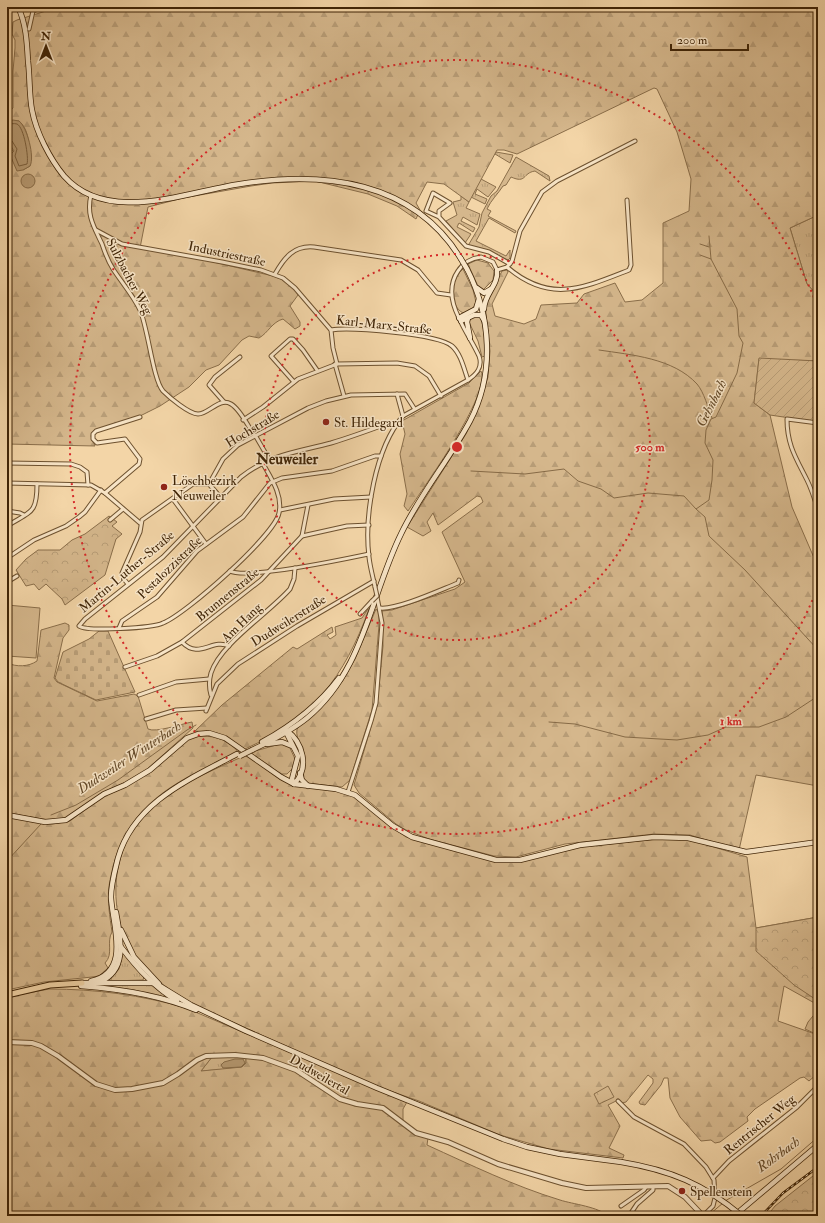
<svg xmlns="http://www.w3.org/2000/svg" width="825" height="1223" font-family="'IM FELL Double Pica',serif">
<defs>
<pattern id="grass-tufts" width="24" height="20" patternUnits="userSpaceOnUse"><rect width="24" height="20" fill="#d5b78c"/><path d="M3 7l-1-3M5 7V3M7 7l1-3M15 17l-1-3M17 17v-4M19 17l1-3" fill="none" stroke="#b89d77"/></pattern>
<pattern id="forest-firs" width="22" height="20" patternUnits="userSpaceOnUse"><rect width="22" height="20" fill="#d5b78c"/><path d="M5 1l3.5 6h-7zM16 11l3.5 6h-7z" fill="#b89d77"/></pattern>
<pattern id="cemetery-stones" width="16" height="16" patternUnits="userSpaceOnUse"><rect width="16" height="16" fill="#d5b78c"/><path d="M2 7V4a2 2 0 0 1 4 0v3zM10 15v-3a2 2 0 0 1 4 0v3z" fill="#b89d77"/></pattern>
<pattern id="park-crowns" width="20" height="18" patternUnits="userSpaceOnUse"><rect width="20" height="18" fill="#d5b78c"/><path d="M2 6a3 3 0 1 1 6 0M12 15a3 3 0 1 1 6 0" fill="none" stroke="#b89d77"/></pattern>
<pattern id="garden-furrows" width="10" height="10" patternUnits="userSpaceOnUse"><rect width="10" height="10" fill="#d5b78c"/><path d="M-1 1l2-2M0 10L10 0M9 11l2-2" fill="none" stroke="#b89d77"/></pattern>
</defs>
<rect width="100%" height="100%" fill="#f3d5a7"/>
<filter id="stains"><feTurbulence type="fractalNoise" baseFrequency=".005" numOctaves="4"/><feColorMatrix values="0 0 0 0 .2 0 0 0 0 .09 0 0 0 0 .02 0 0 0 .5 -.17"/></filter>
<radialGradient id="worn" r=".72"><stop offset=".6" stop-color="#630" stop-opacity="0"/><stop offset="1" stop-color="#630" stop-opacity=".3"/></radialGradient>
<g fill="url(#grass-tufts)" stroke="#8a6e4a">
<path d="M496 152 513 155 510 163 495 154Z"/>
<path d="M516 157 549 176 550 181 535 171C522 173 527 184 511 177L506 185 503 186C498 194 491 200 487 209L491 211 488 216 516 231 515 233 489 218 476 241 506 256 510 250V258L508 260 489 251 469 246V244L479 227 482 213 491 196 497 191Z"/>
<path d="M481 179 496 187 488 197 477 189 475 194 487 199 485 204 471 197Z"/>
<path d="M461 196 469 202 466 208 480 214 477 225 463 217 461 221 475 228 473 232 459 223 457 227 471 234 465 243 446 221 457 215 453 202 461 200Z"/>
<path d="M818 215V290L814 292 807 284 790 228Z"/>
<path d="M123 952 144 977 143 980 111 981V978L119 969Z"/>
<path d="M103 984H150L166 996V998L134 990 103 986Z"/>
<path d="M246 1056V1063L242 1068 201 1071 212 1057Z"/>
</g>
<g fill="url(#forest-firs)" stroke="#8a6e4a" fill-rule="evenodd">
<path d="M59 7H815L818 11V26L814 28 818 32V215L790 228 807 284 818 296V361L759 359 754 403 770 415 792 507 818 567V786L756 775 739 850 690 835 654 834 565 844 516 857 494 856 429 839 406 830 396 824 359 793 354 785 377 706 383 646 382 611 392 610 455 589 465 582 442 532 483 502 481 497 477 496 438 525 433 513 427 522 431 531 423 536 407 527 466 434 481 400 488 377 490 351 485 304 502 271 507 270 508 272 492 304 495 316 524 324 536 319 541 305 577 303 584 294 615 283 625 302 642 300 663 283V223L689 211 691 179 677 132 657 89 654 88 517 154 504 150H497L469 202 444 184 427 182 416 203 420 210 416 219 397 206 368 194 315 181 272 183 251 186 183 198 148 207 140 248 205 260 273 276 281 279 295 289 298 295 290 306 300 322V326L295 329 283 319C272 322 268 333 259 338L249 336 242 340 219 365 206 370 189 387 160 406 140 416 94 430 91 436 95 446 7 444V140L23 170 30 166C29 152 31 131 19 121H7V112L13 108V71L15 48V40L12 34 13 22 17 20Z"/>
<path d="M477 260 488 263 494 271 493 280 483 290 478 286 468 264Z"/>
<path d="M463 269 473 290 476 302 473 308 463 313C448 305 451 278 463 269Z"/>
<path d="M473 317H480C485 329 485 343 485 356L482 357 478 341 468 320Z"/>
<path d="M481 371C491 395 423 488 408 511L404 506 407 494 400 454 405 434 402 421 469 383Z"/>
<path d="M368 609H369C344 678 313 718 245 749L217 733 195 731 222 705 293 647 297 649 332 627 333 632 327 635 330 639 336 635 335 627 362 618Z"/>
<path d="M376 609 379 613V625L372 710 350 780 342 787 306 783 302 775C303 770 305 765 305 759 305 748 295 741 297 729L342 682 355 659Z"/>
<path d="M65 623 69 625V630L63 638 54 678 57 682 97 701 134 694 138 696 148 729C156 733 181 724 192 722L193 728 145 771 129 781 110 789 66 818 49 820 7 813V663C17 667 28 667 37 661L41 630Z"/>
<path d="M203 736C215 736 231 741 238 752 171 784 122 805 109 886 107 901 110 917 112 932 106 942 114 954 105 963L108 968 99 976 92 977 44 982 7 990V817L52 824 70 821 99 799 145 775 184 742 193 737Z"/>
<path d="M283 743 289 746 296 761 293 768 287 774H281L252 754V752Z"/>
<path d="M246 755 281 780 290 784 335 790 354 796 386 823 406 837 497 862H518L580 847 659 839 677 838 697 842 747 857 756 928 818 917V1005L784 986 778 1021 818 1035 817 1074 809 1081 804 1077 800 1078 755 1109 747 1117 748 1121 720 1142 715 1143 711 1140 701 1141 680 1117 670 1098 668 1078H664L661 1085 645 1105 640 1104 639 1102 653 1083V1079L648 1075 626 1102 622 1103 618 1100 608 1105 620 1126 609 1148 624 1155 623 1158 549 1149 500 1135 419 1101 370 1084 197 1006C174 993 153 980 137 959 107 919 109 854 142 818 170 787 209 772 246 755Z"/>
<path d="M49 989C96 989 141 995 186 1008L407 1102 403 1109V1124L428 1138 427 1145C471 1165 514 1186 560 1200 572 1204 600 1207 607 1216H7V997ZM246 1056V1063L242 1067 201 1071 212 1057Z"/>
</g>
<path fill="url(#cemetery-stones)" stroke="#8a6e4a" d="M99 631H108L135 692 96 700 58 682 55 678 63 652 89 639Z"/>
<g fill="url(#park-crowns)" stroke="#8a6e4a">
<path d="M109 516 117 522 112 526 122 534 116 539 105 575 65 605 62 599 46 584 39 590 34 584 26 586 16 570 26 559 38 550H60L72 540 85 534Z"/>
<path d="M818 917V1001L794 985 756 951V928Z"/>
<path d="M608 1086 614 1097 599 1104 594 1094Z"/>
<path d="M818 1172V1216H767L775 1206Z"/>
</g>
<path fill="url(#garden-furrows)" stroke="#8a6e4a" d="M759 358 818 361 817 422 770 415 754 403Z"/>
<g fill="#d5b78c" stroke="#8a6e4a">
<path d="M7 605 40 608 36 658 7 656Z"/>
<path d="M818 1010V1035L805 1029 808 1022Z"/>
</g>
<g fill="#b69971" stroke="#876b47">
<path d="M13 120 19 121C27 127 35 157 30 166L23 170 17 171 10 155 14 151 7 140V121Z"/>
<circle cx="28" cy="181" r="7"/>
<path d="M235 1059H243L245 1063 241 1067 223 1068 221 1065 224 1062Z"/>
</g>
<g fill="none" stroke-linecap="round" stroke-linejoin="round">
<path stroke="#7b5f3c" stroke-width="1" d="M7 125C10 124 14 123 17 124 24 127 29 158 27 164L19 166 15 156 17 149 12 141 7 139"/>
<g stroke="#876b47" stroke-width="1">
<path d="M709 236 711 259 737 309 739 336 743 343 737 373 716 417 711 419 706 430 705 443 713 460 712 480 709 500 696 509 705 517 709 536 745 570 818 650"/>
<path d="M700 244 709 247"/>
<path d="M700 255 711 259"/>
<path d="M599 350C632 355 673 358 697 384 704 392 708 408 712 418"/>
<path d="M471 471 525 474 564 469 578 481 601 489 614 498 648 493 684 496 696 509"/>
<path d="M549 722 575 724 625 737 677 740 708 735 726 727H759L786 717 818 696"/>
<path d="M51 815 76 805 118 780 187 730 196 725"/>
<path d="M7 861 41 824"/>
<path d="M725 1201 781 1169 818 1137"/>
<path d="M710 1214 723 1203"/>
</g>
<defs>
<g id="minor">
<path d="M33 7V11L43 7"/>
<path d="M7 11 14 7"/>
<path d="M29 29 33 11"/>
<path d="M91 195C86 215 94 227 102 244 105 253 108 261 113 269 122 283 133 295 140 310 148 328 153 380 163 391 169 397 189 414 198 414 209 414 219 397 231 404 240 409 248 426 254 435"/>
<path d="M439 217V211L450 203 433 193 426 211 439 217 466 246 489 252 510 264"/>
<path d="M96 230 122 244 222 262 261 270 283 278 295 288 331 330 333 348 337 364"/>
<path d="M507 267C550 304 583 288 629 270L631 265 627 200"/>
<path d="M275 274C284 258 294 245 314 247L401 260 418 270 437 293 451 295"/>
<path d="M331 330C351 327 438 334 452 346 461 354 464 369 468 380"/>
<path d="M335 364 344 396"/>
<path d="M294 382 271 356 290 339H293L303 350 317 370"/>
<path d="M397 394 403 416"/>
<path d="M224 402 209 385 215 377 240 357"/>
<path d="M243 420 263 407 298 379 337 364 397 363 415 366 429 376 441 396"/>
<path d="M817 423 818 434"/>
<path d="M818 423 787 419C787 445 796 458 807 480 812 490 815 500 818 510"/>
<path d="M255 435 269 459"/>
<path d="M262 462C271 478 283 495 279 513 275 535 186 614 163 623 153 628 87 632 79 626L85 619 163 557 241 477C270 454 297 452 331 443 351 437 370 430 389 423L396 425"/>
<path d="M7 463 71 464 80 467 87 472 88 485"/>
<path d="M7 483 91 485 105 493 140 523"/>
<path d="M209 484 221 498"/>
<path d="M105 493 139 464 140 459 125 439 97 443 93 439V434L96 431 140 417"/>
<path d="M173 499 206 544"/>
<path d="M280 510 334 499 371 497"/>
<path d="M7 511 20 513 24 515"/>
<path d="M110 520 123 509"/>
<path d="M7 526C31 511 37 514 37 484"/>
<path d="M302 536 347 526 369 525"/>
<path d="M7 558 34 540 66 526 79 517 85 512 101 490"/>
<path d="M230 571C247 580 345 559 369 554"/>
<path d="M7 582 17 576"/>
<path d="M128 584 123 578 122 573 140 532 142 520 193 484H209L223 459 238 445 308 408 326 401 351 395 405 394 414 408"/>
<path d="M375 587C373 577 370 567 369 557 364 516 375 448 403 416L468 380C477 374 483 367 479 356 468 331 439 299 458 271 463 263 472 258 481 257L493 262 497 270 507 267 512 261 520 231 542 192 557 181 635 141"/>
<path d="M380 608C397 610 440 590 458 583L459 580"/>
<path d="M360 614 372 601"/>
<path d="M119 628 122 621 157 597 197 551 243 517 270 483 282 478 332 471 375 456H381"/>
<path d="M182 642C199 660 212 638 229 646"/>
<path d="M125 667 157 656 182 642 261 580 302 536 308 505"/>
<path d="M139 695 176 682 209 679"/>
<path d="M211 695C209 688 209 680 211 673 220 644 269 613 290 589L294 579 295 568"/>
<path d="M206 711 217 684 238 664 297 626 374 581"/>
<path d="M146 719 176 710 207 708"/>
<path d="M348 792 371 721 376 703 382 623 377 597"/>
<path d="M618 1101 634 1117 684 1144 706 1167 714 1180 715 1198 713 1206 703 1216"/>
<path d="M713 1178 729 1161 797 1107 818 1086"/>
<path d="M621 1206 644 1190 646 1187"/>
<path d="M629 1216 637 1204 653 1190V1187"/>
</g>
<path id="tertiary" d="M7 1042 32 1043 41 1046 58 1056 96 1084 115 1090 132 1089 163 1083 178 1074 197 1060 206 1056 235 1055 263 1058 296 1070 340 1099 357 1104 383 1108 416 1133 448 1142 498 1164 562 1183 586 1188 668 1186 685 1197 703 1216"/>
<g id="secondary">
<path d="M18 7C26 23 27 43 28 61 30 77 29 94 32 110 36 132 50 159 64 176 107 225 186 192 240 184 323 171 413 180 461 259"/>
<path d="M477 288 484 293 491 289"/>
<path d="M484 309C484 294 499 285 497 270"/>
<path d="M459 318 476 309 479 299"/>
<path d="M468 318 467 322 470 338"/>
<path d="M461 321 474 315H481L484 320"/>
<path d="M285 730 298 756 292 779 294 784"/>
<path d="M286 730C303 742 310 768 294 784"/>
<path d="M262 742C293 725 318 706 339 678"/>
<path d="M267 744 282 742 292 746"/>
<path d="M252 750C271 741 291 731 307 718 364 671 370 597 401 534 420 494 449 460 470 421 495 373 491 316 467 269"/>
<path d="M300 773 302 780 308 786"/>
<path d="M7 815 45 822 66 820 104 794 125 785 150 770 187 738 198 734 209 733 225 738 281 777 294 784 336 789 355 795 393 826 412 837 496 860H520L580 845 654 837 688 838 746 852 818 842"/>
<path d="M121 930 134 957 159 984"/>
<path d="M121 947C138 969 154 987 177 1001"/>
<path d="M91 981C132 972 112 924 111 897 111 884 115 870 118 858 134 802 190 779 237 754"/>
<path d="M100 982C129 969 120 937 116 912"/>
<path d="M82 983H155L191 1005 246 1031 377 1088 503 1139 527 1147 560 1154 621 1162"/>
<path d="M81 986C121 989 160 995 196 1010"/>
<path d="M734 1216 818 1145"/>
</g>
<path id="trunk" d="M7 995 50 985 82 983"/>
</defs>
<use href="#minor" stroke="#6d512f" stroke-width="5"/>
<use href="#tertiary" stroke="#6d512f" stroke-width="6"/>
<use href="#secondary" stroke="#402507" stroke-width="6"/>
<use href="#trunk" stroke="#402507" stroke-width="7"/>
<use href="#minor" stroke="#f7e4c6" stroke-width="3"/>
<use href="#tertiary" stroke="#f7e4c6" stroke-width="4"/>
<use href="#secondary" stroke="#f7e4c6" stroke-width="4.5"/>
<use href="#trunk" stroke="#f3d5a7" stroke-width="5"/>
<defs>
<path id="rail" d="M761 1216 783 1193 818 1167"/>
</defs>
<use href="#rail" stroke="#402507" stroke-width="2.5"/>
<use href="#rail" stroke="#f7e4c6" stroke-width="1" stroke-dasharray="3" stroke-linecap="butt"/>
<defs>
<path id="minor-bridge" d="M372 601 377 596 375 587"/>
<g id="secondary-bridge">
<path d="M461 259 467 269"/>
<path d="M240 756 252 750"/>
<path d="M621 1162C670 1170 704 1184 742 1216"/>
</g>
</defs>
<use href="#minor-bridge" stroke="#6d512f" stroke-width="5" stroke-linecap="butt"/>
<use href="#secondary-bridge" stroke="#402507" stroke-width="6" stroke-linecap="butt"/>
<use href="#minor-bridge" stroke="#f7e4c6" stroke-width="3"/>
<use href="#secondary-bridge" stroke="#f7e4c6" stroke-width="4.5"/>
</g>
<g fill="none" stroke="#d62828" stroke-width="2" stroke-dasharray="2 4">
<circle cx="457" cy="447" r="193"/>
<path d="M817 589A387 387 0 1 1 817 305"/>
</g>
<g fill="#8f2418" stroke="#f7e4c6" stroke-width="1.5">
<circle cx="326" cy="422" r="4"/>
<circle cx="164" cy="487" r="4"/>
<circle cx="682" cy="1191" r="4"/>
</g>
<g text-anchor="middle" stroke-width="3" stroke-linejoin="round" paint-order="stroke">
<g font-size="13" fill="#402507" stroke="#f7e4c6">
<text transform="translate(227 253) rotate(12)" y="5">Industriestraße</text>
<text transform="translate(130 276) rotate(62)" y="5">Sulzbacher Weg</text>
<text transform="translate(384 324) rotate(6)" y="5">Karl-Marx-Straße</text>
<text transform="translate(252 428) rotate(-31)" y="5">Hochstraße</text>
<text transform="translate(169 567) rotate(-44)" y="5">Pestalozzistraße</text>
<text transform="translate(126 571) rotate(-40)" y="5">Martin-Luther-Straße</text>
<text transform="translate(227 594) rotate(-39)" y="5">Brunnenstraße</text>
<text transform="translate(288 620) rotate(-32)" y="5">Dudweilerstraße</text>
<text transform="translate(241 622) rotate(-44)" y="5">Am Hang</text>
<text transform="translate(320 1074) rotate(30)" y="5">Dudweilertal</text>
<text transform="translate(759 1124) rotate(-39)" y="5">Rentrischer Weg</text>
</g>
<g font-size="13" fill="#402507" stroke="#f7e4c6" text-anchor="start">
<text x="334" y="427">St. Hildegard</text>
<text x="172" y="485">Löschbezirk<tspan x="172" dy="15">Neuweiler</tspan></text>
<text x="690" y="1196">Spellenstein</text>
</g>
<g font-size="14" font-style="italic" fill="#634827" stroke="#f7e4c6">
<text transform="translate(711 403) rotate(-63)" y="5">Gehnbach</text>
<text transform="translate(129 757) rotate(-33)" y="5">Dudweiler Winterbach</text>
<text transform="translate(778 1154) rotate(-36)" y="5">Rohrbach</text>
</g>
<g font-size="15" font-weight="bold" fill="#402507" stroke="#f7e4c6">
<text x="287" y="464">Neuweiler</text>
</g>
</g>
<circle cx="457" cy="447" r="6" fill="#d62828" stroke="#f7e4c6" stroke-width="2"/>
<g font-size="12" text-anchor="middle" font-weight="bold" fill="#d62828" stroke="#f7e4c6" stroke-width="3" stroke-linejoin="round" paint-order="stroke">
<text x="650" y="451">500 m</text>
<text x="731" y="725">1 km</text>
</g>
<rect width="825" height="1223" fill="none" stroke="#f3d5a7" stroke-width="24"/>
<rect x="8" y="8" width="809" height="1207" fill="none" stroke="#402507" stroke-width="2"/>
<rect x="12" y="12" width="801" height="1199" fill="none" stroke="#402507"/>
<g transform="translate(46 46)" stroke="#f7e4c6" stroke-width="3" paint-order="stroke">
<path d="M0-3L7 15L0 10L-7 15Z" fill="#402507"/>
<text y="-6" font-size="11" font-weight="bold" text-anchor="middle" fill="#402507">N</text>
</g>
<path d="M671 44v6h77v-6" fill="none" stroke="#402507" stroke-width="2"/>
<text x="677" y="44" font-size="12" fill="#402507" stroke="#f7e4c6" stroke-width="3" paint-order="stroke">200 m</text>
<rect width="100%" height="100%" filter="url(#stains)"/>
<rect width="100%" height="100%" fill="url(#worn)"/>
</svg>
